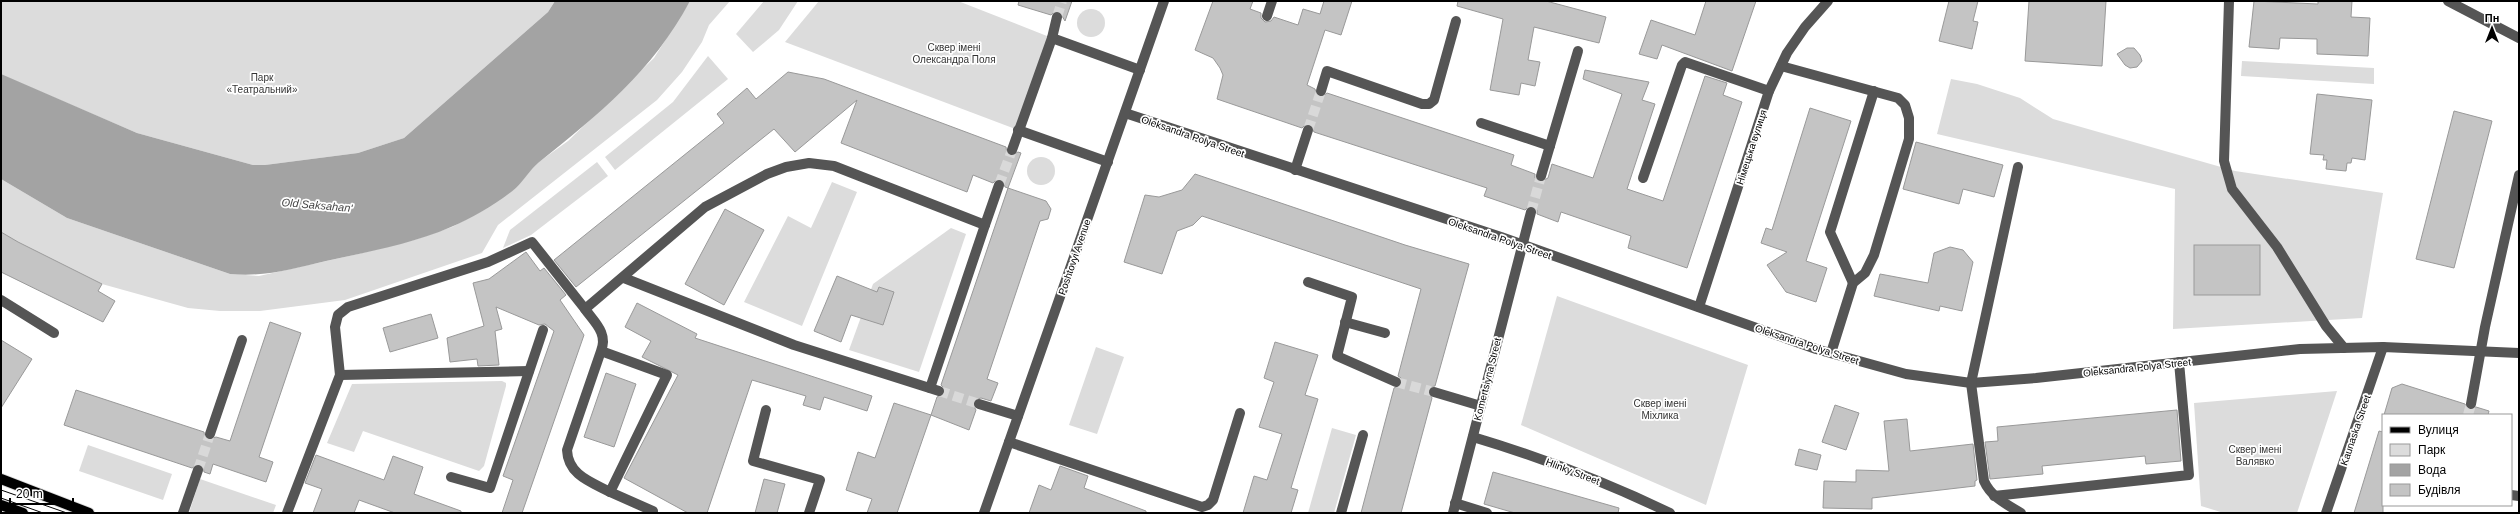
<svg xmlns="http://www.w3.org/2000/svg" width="2520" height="514" font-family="Arial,sans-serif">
<rect width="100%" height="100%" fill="#fff"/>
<g fill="#dcdcdc">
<path d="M1 1H555L548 12 404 138 358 153 265 165H253L137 133 4 76 1 74Z"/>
<path d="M690 1H730L709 25 702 42 682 72 657 100 498 225 482 253 345 300 260 311H220L188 308 102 284 18 242 1 232V179L67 218 230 274 259 276 358 254 414 240 452 227 482 211 516 188 536 164 568 141 654 58Z"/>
<path d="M764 1H798L779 30 753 52 736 34Z"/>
<path d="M819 1H958L1052 38 1018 130 785 42Z"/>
<circle cx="1091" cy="23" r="14"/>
<path d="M708 56 728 79 615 170 605 157 673 102Z"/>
<path d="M2242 61 2374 68V84L2241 76Z"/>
<path d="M1951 79 1977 84 2020 98 2053 119 2235 171 2383 193 2362 318 2173 329 2175 189 1937 134Z"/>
<circle cx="1041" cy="171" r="14"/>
<path d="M597 162 608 176 531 235 503 248 510 230Z"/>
<path d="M832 182 857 192 802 326 744 302 788 216 811 228Z"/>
<path d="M951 228 966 234 919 372 849 350 873 284Z"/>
<path d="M1557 296 1748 365 1706 505 1521 425Z"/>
<path d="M1096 347 1124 357 1097 434 1069 425Z"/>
<path d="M502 381 506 383V386L484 466 479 471 363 431 354 452 327 443 352 384Z"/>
<path d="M2337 391 2297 513H2224L2201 506 2194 403Z"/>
<path d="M1332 428 1356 435 1334 513H1308Z"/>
<path d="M88 445 172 474 163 500 79 471Z"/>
<path d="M200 479 276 505 273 513H189Z"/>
</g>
<path fill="#a3a3a3" d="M555 1H690C652 72 599 114 538 163 530 170 524 180 516 188 498 203 473 218 451 227 412 244 367 252 326 261 292 269 266 277 230 274L67 218 1 179V74L137 133 253 165H265L358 153 404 138 548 12Z"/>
<g fill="#c4c4c4" stroke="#999">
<path d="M1019 1H1072L1065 21 1059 11H1055L1051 15 1018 5Z"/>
<path d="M1213 1H1253L1250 9 1261 13V18L1265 22 1271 21 1274 17 1298 25 1303 9 1320 14 1324 1H1352L1341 35 1325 30 1307 85 1315 89 1317 96 1322 97 1327 93 1514 155 1511 165 1535 174V178L1540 182 1548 178 1552 164 1593 178 1622 94 1583 79 1585 70 1649 82 1642 100 1655 104 1627 189 1663 201 1705 76 1727 83 1723 95 1742 102 1687 268 1628 248 1631 236 1561 212 1558 222 1537 214V210L1533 206H1529L1525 210 1484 196 1487 188 1314 132 1310 124H1306L1302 128 1217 99 1223 75 1220 68 1213 58 1195 50Z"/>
<path d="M1458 1H1546L1606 17 1599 43 1534 27 1528 60 1540 62 1535 86 1521 83 1519 95 1490 90 1503 19 1457 6Z"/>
<path d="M1706 1H1756L1732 71 1662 45 1657 59 1639 54 1651 20 1695 35Z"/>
<path d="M1949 1H1978L1973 21 1978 22 1972 49 1939 41Z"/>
<path d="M2029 1H2106L2102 66 2025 61Z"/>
<path d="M2254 1 2318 4V1H2352L2351 17 2370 18 2368 56 2317 54V39L2280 38 2279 49 2249 47Z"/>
<path d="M2127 48H2134L2140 55 2142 61 2137 67 2130 68 2125 65 2117 54Z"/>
<path d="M788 72 824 79 1006 147 1007 154 1010 156 1018 152 1021 153 1008 188 1005 187 1002 179H997L993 183 973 175 967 192 841 143 857 100 795 152 774 129 576 287 554 260 724 123 717 114 747 88 756 99Z"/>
<path d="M2317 94 2372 100 2365 160 2352 158 2351 163H2347L2346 171 2326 169 2327 160H2323L2324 155 2310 154Z"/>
<path d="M1810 108 1851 121 1806 261 1827 268 1816 302 1786 292 1767 265 1787 252 1761 243 1766 228 1772 230Z"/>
<path d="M2454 111 2492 121 2454 268 2416 259Z"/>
<path d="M1916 142 2003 165 1994 197 1963 189 1959 204 1903 189Z"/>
<path d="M1195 174 1405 245 1469 264 1435 386 1430 387 1428 391 1432 398 1401 513H1361L1394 388 1402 384 1401 378 1398 376 1421 289 1202 216 1193 225 1177 231 1162 274 1124 262 1145 195 1159 197 1182 190Z"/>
<path d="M1008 188 1046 201 1051 209 1048 219 1040 221 987 379 998 383 991 401 981 398 974 400 973 405 976 410 969 430 931 415 937 397 945 393V389L941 385Z"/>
<path d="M725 209 764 230 724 305 685 284Z"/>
<path d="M1 232 18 242 102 284 98 291 115 301 103 322 1 272Z"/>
<rect x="2194" y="245" width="66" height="50"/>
<path d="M1950 247 1963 250 1973 262 1962 311 1940 306 1939 311 1874 296 1880 274 1928 283 1934 253Z"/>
<path d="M526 252 540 271 544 268 566 295 560 300 584 335 522 513H502L513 480 503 476 554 331 545 324 539 325 496 307 502 329 495 331 499 365 478 366 477 359 450 362 447 338 484 326 473 283 489 279Z"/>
<path d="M837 276 877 292 879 287 894 292 883 325 851 315 841 342 814 331Z"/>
<path d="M637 303 697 334 695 338 872 396 867 411 824 397 820 410 803 405 806 396 752 380 707 513H688L624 478 678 375 642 357 651 341 625 327Z"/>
<path d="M431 314 438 338 390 352 383 328Z"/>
<path d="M270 322 301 333 259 457 273 462 266 482 213 464 210 474 204 472 203 466 200 464 192 468 64 425 76 390 204 432 205 438 208 440 216 437 230 441Z"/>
<path d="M1 340 32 359 1 408Z"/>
<path d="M1275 342 1318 355 1305 395 1318 399 1291 488 1298 490 1291 513H1243L1254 476 1267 480 1282 434 1259 427 1274 382 1264 378Z"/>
<path d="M606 373 636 384 614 447 584 437Z"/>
<path d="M2402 384 2465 404 2469 410 2476 407 2489 411 2488 415H2384L2392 388Z"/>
<path d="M894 403 931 415 897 513H867L872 499 846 490 858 452 875 458Z"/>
<path d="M1835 405 1859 413 1846 450 1822 442Z"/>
<path d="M2177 410 2181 461 2146 464 2145 456 2042 466 2043 474 1990 479 1985 442 1998 441 1997 427Z"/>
<path d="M1907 419 1910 451 1973 444 1977 480 1975 481V486L1872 498V509L1823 508 1824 481 1856 482V470L1889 471 1884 421Z"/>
<path d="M2379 431 2383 432V513H2354Z"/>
<path d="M1799 449 1821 455 1817 470 1795 465Z"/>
<path d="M316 455 384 480 393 456 423 467 414 494 461 511V513H395L359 500 354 513H313L322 489 305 483Z"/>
<path d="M1060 466 1088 476 1084 488 1146 511V513H1029L1039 485 1051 490Z"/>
<path d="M1493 472 1619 508 1618 513H1515L1484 504Z"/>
<path d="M764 479 785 484 777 513H755Z"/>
</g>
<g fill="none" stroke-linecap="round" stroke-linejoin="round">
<g stroke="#d9d9d9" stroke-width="10" stroke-dasharray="10 5" stroke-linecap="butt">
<path d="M1057 17 1062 1"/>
<path d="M1308 130 1321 91"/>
<path d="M999 185 1012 150"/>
<path d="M1531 212 1541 176"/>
<path d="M1396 382 1434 392"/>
<path d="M939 391 979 404"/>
<path d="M2468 415 2471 404"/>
<path d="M198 470 210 434"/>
</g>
<defs>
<g id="major">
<path d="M1 479 89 513"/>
<path d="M1 505 23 513"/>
</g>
</defs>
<use href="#major" stroke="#dbdbdb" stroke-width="12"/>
<g stroke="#555" stroke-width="10">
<path d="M2229 1 2224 161 2232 189 2277 247 2326 326 2344 348"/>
<path d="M2448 1 2519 38"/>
<path d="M1267 16 1272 1"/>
<path d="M1052 38 1140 70"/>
<path d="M1781 66 1898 98 1905 105 1909 118V139L1874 255 1865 273 1853 283 1831 353"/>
<path d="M1321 91 1327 71 1422 104H1429L1434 100 1456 21"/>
<path d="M1125 113 1501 237 1816 349 1906 374 1971 383 2036 378 2300 349 2383 347 2519 353"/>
<path d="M1481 123 1550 146"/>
<path d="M1018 130 1108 162"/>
<path d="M1012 150 1052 38 1057 17"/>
<path d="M2018 167 1971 383 1984 481C1991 497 2006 504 2021 513"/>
<path d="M1295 170 1308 130"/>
<path d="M1541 176 1578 51"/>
<path d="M1643 178 1682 65 1685 62 1769 91"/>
<path d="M624 278 794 345 939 391"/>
<path d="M1308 282 1352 297 1337 356 1396 382"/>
<path d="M1853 283 1830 232 1874 91"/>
<path d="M1 300 54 333"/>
<path d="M1699 307 1769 91 1787 53 1805 27 1828 1"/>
<path d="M585 309C595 323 608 333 601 351L567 450C568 475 591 482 610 492L667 375 601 351"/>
<path d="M1345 322 1385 333"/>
<path d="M340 375 529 371"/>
<path d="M930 388 985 225"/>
<path d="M1434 392 1481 406"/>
<path d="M979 404 1018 416"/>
<path d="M2471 404 2485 327 2519 175"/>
<path d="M766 410 753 461 820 480 809 513"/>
<path d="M210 434 242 340"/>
<path d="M1473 437C1540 457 1606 482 1670 513"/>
<path d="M1009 442 1202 507 1208 505 1213 500 1240 413"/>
<path d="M451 477 490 488 543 330"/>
<path d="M610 492 653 511"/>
<path d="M2511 495 2519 496"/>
<path d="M1994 496 2189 475 2179 362"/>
<path d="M1455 503 1487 513"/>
<path d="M183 513 198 470"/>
<path d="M287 513 340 375 335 327 338 315 348 307 488 262 532 242 585 309 705 207 767 174 786 167 809 163 834 166 985 225 999 185"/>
<path d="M984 513 1164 1"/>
<path d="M1341 513 1363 435"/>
<path d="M1453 513 1531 212"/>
<path d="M2326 513 2383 347"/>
</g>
<use href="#major" stroke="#000" stroke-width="10"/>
<g stroke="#000" stroke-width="1">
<path d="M1 490 67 513"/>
<path d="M1 498 43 513"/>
</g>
</g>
<g text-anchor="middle" stroke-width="3.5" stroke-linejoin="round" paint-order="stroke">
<g font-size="10" fill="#333" stroke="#fff">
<text x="954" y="51">Сквер імені<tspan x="954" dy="12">Олександра Поля</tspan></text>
<text x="262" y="81">Парк<tspan x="262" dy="12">«Театральний»</tspan></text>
<text x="1660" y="407">Сквер імені<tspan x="1660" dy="12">Міхлика</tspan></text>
<text x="2255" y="453">Сквер імені<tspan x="2255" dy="12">Валявкo</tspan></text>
</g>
<g font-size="10" fill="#000" stroke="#fff">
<text transform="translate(1193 136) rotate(19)" y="4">Oleksandra Polya Street</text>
<text transform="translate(1751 147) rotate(-72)" y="4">Німецька вулиця</text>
<text transform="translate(1500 238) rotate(19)" y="4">Oleksandra Polya Street</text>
<text transform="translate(1074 257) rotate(-71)" y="4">Poshtovyi Avenue</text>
<text transform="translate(1807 344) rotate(18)" y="4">Oleksandra Polya Street</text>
<text transform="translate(2137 367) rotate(-6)" y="4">Oleksandra Polya Street</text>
<text transform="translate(1487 379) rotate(-76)" y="4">Komertsiyna Street</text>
<text transform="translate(2355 430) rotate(-71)" y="4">Kaunaska Street</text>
<text transform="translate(1573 471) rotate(21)" y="4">Hlinky Street</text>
</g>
<g font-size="11" font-style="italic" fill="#444" stroke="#fff">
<text transform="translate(317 205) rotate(5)" y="4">Old Saksahan'</text>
</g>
</g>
<rect width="2520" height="514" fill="none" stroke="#000000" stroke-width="4"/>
<rect x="2382" y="414" width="130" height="92" fill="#ffffff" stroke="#999999"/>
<rect x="2390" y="427" width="20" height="6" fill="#000000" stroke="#999999"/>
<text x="2418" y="434" font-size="12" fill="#000000">Вулиця</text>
<rect x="2390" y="444" width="20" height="12" fill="#dcdcdc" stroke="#999999"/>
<text x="2418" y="454" font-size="12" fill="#000000">Парк</text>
<rect x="2390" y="464" width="20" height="12" fill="#a3a3a3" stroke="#999999"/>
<text x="2418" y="474" font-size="12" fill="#000000">Вода</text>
<rect x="2390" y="484" width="20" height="12" fill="#c4c4c4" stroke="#999999"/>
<text x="2418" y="494" font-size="12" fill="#000000">Будівля</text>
<g transform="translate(2492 28)" stroke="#ffffff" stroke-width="3" paint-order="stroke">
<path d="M0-3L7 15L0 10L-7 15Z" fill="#000000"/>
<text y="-6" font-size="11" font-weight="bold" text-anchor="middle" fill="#000000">Пн</text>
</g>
<path d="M10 498v6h63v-6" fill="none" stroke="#000000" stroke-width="2"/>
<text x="16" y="498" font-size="12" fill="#000000" stroke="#ffffff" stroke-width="3" paint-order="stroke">20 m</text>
</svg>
